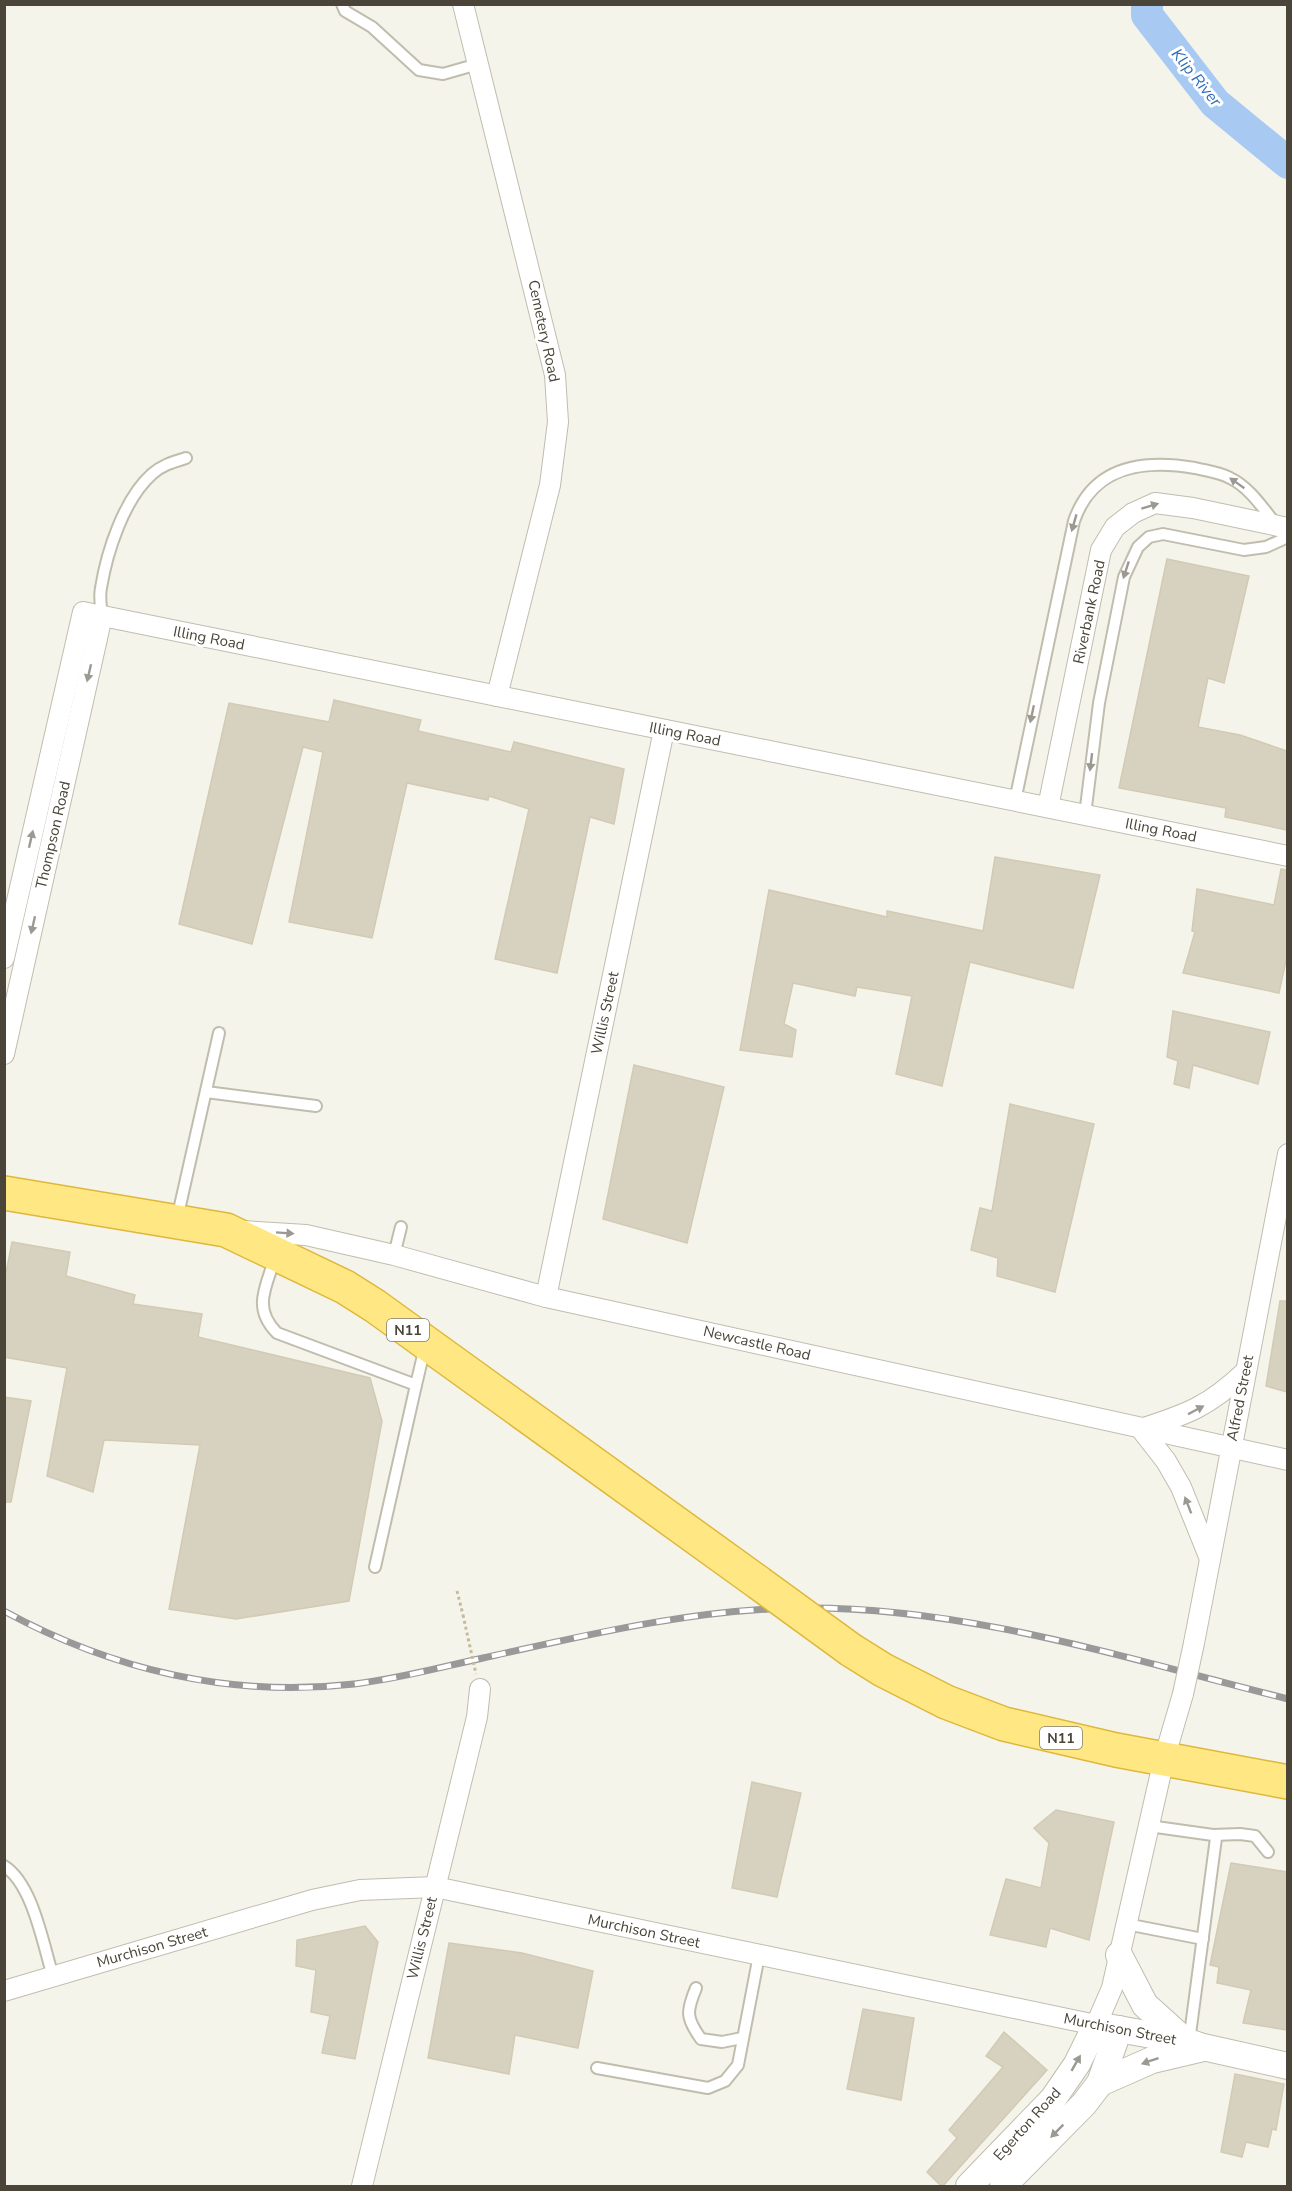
<svg xmlns="http://www.w3.org/2000/svg" width="1292" height="2191" font-family="'Nunito Sans',sans-serif">
<rect width="100%" height="100%" fill="#f5f4eb"/>
<g fill="none" stroke-linecap="round" stroke-linejoin="round">
<path stroke="#a8caf2" stroke-width="32" d="M1147 4V15L1215 103 1288 163"/>
</g>
<g fill="#d7d1c0" stroke="#d2cab3" stroke-width="1.5">
<path d="M1167 559 1249 576 1224 683 1208 678 1198 727 1240 735 1287 751V830L1225 817 1226 808 1119 788Z"/>
<path d="M334 700 421 720 418 731 511 752 514 742 624 769 614 824 590 817 557 973 495 959 529 809 489 796 488 800 407 783 372 938 289 922 323 752 303 747 252 944 179 924 229 703 329 722Z"/>
<path d="M995 857 1100 875 1073 988 970 962 942 1086 896 1074 912 996 857 987 855 996 793 983 784 1024 796 1030 792 1057 740 1050 769 890 887 917V911L983 931Z"/>
<path d="M1281 869 1287 870V956L1279 993 1183 973 1195 932 1192 931 1197 889 1274 905Z"/>
<path d="M1173 1011 1270 1032 1258 1084 1193 1065 1189 1088 1174 1084 1178 1061 1167 1057Z"/>
<path d="M634 1065 724 1087 687 1243 603 1219Z"/>
<path d="M1010 1104 1094 1124 1055 1292 997 1276 998 1258 971 1250 980 1208 992 1211Z"/>
<path d="M12 1242 70 1252 66 1276 135 1295 133 1304 202 1314 198 1337 370 1378 382 1421 349 1601 236 1619 169 1609 200 1445 104 1440 93 1492 47 1476 67 1368 4 1357V1283Z"/>
<path d="M1280 1301H1287V1392L1266 1386Z"/>
<path d="M4 1397 31 1401 11 1502H4Z"/>
<path d="M752 1782 801 1793 777 1897 732 1888Z"/>
<path d="M1056 1810 1114 1822 1089 1940 1050 1928 1046 1947 990 1935 1006 1879 1041 1888 1049 1843 1034 1828Z"/>
<path d="M1231 1863 1287 1872V2030L1243 2023 1251 1990 1217 1983 1219 1967 1210 1965Z"/>
<path d="M365 1926 378 1942 355 2059 322 2053 330 2016 311 2012 316 1970 296 1966 297 1940Z"/>
<path d="M449 1943 522 1953 593 1971 578 2048 515 2035 509 2074 428 2058Z"/>
<path d="M863 2009 914 2018 901 2100 847 2089Z"/>
<path d="M1004 2032 1047 2070 942 2187 927 2172 957 2138 949 2130 1003 2067 986 2056Z"/>
<path d="M1235 2074 1284 2084 1276 2130 1272 2129 1268 2147 1246 2142 1242 2157 1221 2152Z"/>
</g>
<g fill="none" stroke-linecap="round" stroke-linejoin="round">
<defs>
<g id="service">
<path d="M342 4 345 11 372 27 419 70 443 74 478 64"/>
<path d="M102 616C101 607 99 597 101 588 107 551 124 499 152 474 162 465 173 462 186 458"/>
<path d="M1015 801 1074 521C1093 466 1143 459 1195 468 1207 471 1219 472 1230 478 1249 487 1262 507 1275 523"/>
<path d="M1085 815 1099 703 1124 577 1138 547 1149 537 1163 534 1244 550 1266 547 1288 537"/>
<path d="M206 1092 316 1106"/>
<path d="M177 1219 219 1033"/>
<path d="M394 1255 401 1227"/>
<path d="M275 1258C266 1287 252 1308 277 1333L416 1385 425 1347"/>
<path d="M375 1567 416 1385"/>
<path d="M1149 1826 1213 1835 1216 1838 1189 2042"/>
<path d="M1213 1835 1240 1834 1255 1836 1268 1852"/>
<path d="M4 1866C33 1884 43 1945 53 1976"/>
<path d="M1126 1924 1203 1939"/>
<path d="M696 1988C686 2012 686 2018 701 2039L722 2042 742 2038"/>
<path d="M597 2068 708 2088 725 2081 738 2065 759 1955"/>
</g>
<g id="minor">
<path d="M463 4 555 375 558 422 550 485 497 696"/>
<path d="M1048 807 1101 550 1115 527 1133 513 1155 503 1193 508 1288 528"/>
<path d="M4 958 83 612 1288 856"/>
<path d="M4 1054 102 616"/>
<path d="M242 1231 306 1235 394 1255 546 1297 1288 1460"/>
<path d="M546 1297 664 730"/>
<path d="M1210 1559 1181 1487 1166 1461 1141 1429C1188 1414 1209 1406 1245 1372"/>
<path d="M1194 1643 1288 1154"/>
<path d="M4 1991 312 1900 360 1890 435 1887 1096 2025 1112 1988 1164 1759 1183 1694"/>
<path d="M362 2186 466 1762 477 1717 480 1689"/>
</g>
<g id="tertiary">
<path d="M1119 1955 1145 2005 1185 2041"/>
<path d="M1100 2083 1152 2060 1203 2048"/>
<path d="M969 2186 1053 2099 1077 2064 1096 2025 1185 2041 1203 2047 1288 2066"/>
<path d="M1003 2186 1084 2104 1100 2083 1119 2029"/>
</g>
<g id="trunk">
<path d="M4 1193 226 1230 345 1287 375 1306 759 1583"/>
<path d="M851 1650 883 1670 946 1702 1004 1724 1116 1750 1288 1782"/>
</g>
</defs>
<use href="#service" stroke="#c1bdad" stroke-width="14"/>
<use href="#minor" stroke="#c1bdad" stroke-width="22"/>
<use href="#tertiary" stroke="#c1bdad" stroke-width="28"/>
<use href="#trunk" stroke="#dfb73b" stroke-width="36"/>
<path stroke="#c3bb9e" stroke-width="3" stroke-dasharray="3 3" stroke-linecap="butt" d="M457 1591 463 1615"/>
<use href="#service" stroke="#fff" stroke-width="10"/>
<use href="#minor" stroke="#fff" stroke-width="20"/>
<use href="#tertiary" stroke="#fff" stroke-width="26"/>
<use href="#trunk" stroke="#ffe884" stroke-width="33"/>
<defs>
<path id="rail" d="M4 1611C112 1670 231 1698 354 1684 398 1679 441 1667 483 1658 587 1635 689 1610 796 1608 963 1605 1127 1659 1288 1699"/>
</defs>
<use href="#rail" stroke="#999" stroke-width="7"/>
<use href="#rail" stroke="#fff" stroke-width="4.5" stroke-dasharray="14" stroke-linecap="butt"/>
<defs>
<path id="minor-bridge" d="M1183 1694 1194 1643"/>
<path id="trunk-bridge" d="M759 1583 851 1650"/>
</defs>
<use href="#minor-bridge" stroke="#c1bdad" stroke-width="22" stroke-linecap="butt"/>
<use href="#trunk-bridge" stroke="#dfb73b" stroke-width="36" stroke-linecap="butt"/>
<path stroke="#c3bb9e" stroke-width="3" stroke-dasharray="3 3" stroke-linecap="butt" d="M463 1615 476 1674"/>
<use href="#minor-bridge" stroke="#fff" stroke-width="20"/>
<use href="#trunk-bridge" stroke="#ffe884" stroke-width="33"/>
</g>
<defs><path id="oneway-solid" d="M-6-.8H1V-3.2L6.5 0L1 3.2V.8H-6Z" transform="scale(1.5)"/></defs>
<g fill="#9b9992">
<use href="#oneway-solid" transform="translate(1237 483) rotate(-145)"/>
<use href="#oneway-solid" transform="translate(1150 506) rotate(-17)"/>
<use href="#oneway-solid" transform="translate(1074 523) rotate(106)"/>
<use href="#oneway-solid" transform="translate(1126 570) rotate(108)"/>
<use href="#oneway-solid" transform="translate(89 673) rotate(103)"/>
<use href="#oneway-solid" transform="translate(1032 714) rotate(102)"/>
<use href="#oneway-solid" transform="translate(1091 762) rotate(97)"/>
<use href="#oneway-solid" transform="translate(31 839) rotate(-77)"/>
<use href="#oneway-solid" transform="translate(33 925) rotate(103)"/>
<use href="#oneway-solid" transform="translate(285 1233) rotate(4)"/>
<use href="#oneway-solid" transform="translate(1196 1410) rotate(-28)"/>
<use href="#oneway-solid" transform="translate(1188 1505) rotate(-111)"/>
<use href="#oneway-solid" transform="translate(1150 2061) rotate(161)"/>
<use href="#oneway-solid" transform="translate(1076 2063) rotate(-60)"/>
<use href="#oneway-solid" transform="translate(1057 2131) rotate(135)"/>
</g>
<g text-anchor="middle" stroke-width="6" stroke-linejoin="round" paint-order="stroke">
<g fill="#fff" stroke="#807d74" stroke-width="1.5">
<rect x="387" y="1319" width="42" height="22" rx="4.5"/>
<rect x="1040" y="1727" width="42" height="22" rx="4.5"/>
</g>
<g font-size="14" font-weight="bold" fill="#4a4538">
<text x="408" y="1335">N11</text>
<text x="1061" y="1743">N11</text>
</g>
<g font-size="15" fill="#4a4538" stroke="#fff">
<text transform="translate(544 331) rotate(78)" y="5">Cemetery Road</text>
<text transform="translate(1089 612) rotate(-78)" y="5">Riverbank Road</text>
<text transform="translate(209 638) rotate(11)" y="5">Illing Road</text>
<text transform="translate(685 734) rotate(11)" y="5">Illing Road</text>
<text transform="translate(1161 830) rotate(11)" y="5">Illing Road</text>
<text transform="translate(53 835) rotate(-77)" y="5">Thompson Road</text>
<text transform="translate(605 1013) rotate(-78)" y="5">Willis Street</text>
<text transform="translate(757 1343) rotate(13)" y="5">Newcastle Road</text>
<text transform="translate(1240 1398) rotate(-79)" y="5">Alfred Street</text>
<text transform="translate(644 1931) rotate(12)" y="5">Murchison Street</text>
<text transform="translate(422 1938) rotate(-76)" y="5">Willis Street</text>
<text transform="translate(152 1947) rotate(-16)" y="5">Murchison Street</text>
<text transform="translate(1120 2029) rotate(11)" y="5">Murchison Street</text>
<text transform="translate(1027 2124) rotate(-48)" y="5">Egerton Road</text>
</g>
<g font-size="16" font-style="italic" fill="#2f6db8" stroke="#fff">
<text transform="translate(1197 77) rotate(51)" y="6">Klip River</text>
</g>
</g>
<rect width="1292" height="2191" fill="none" stroke="#4a4538" stroke-width="12"/>
</svg>
